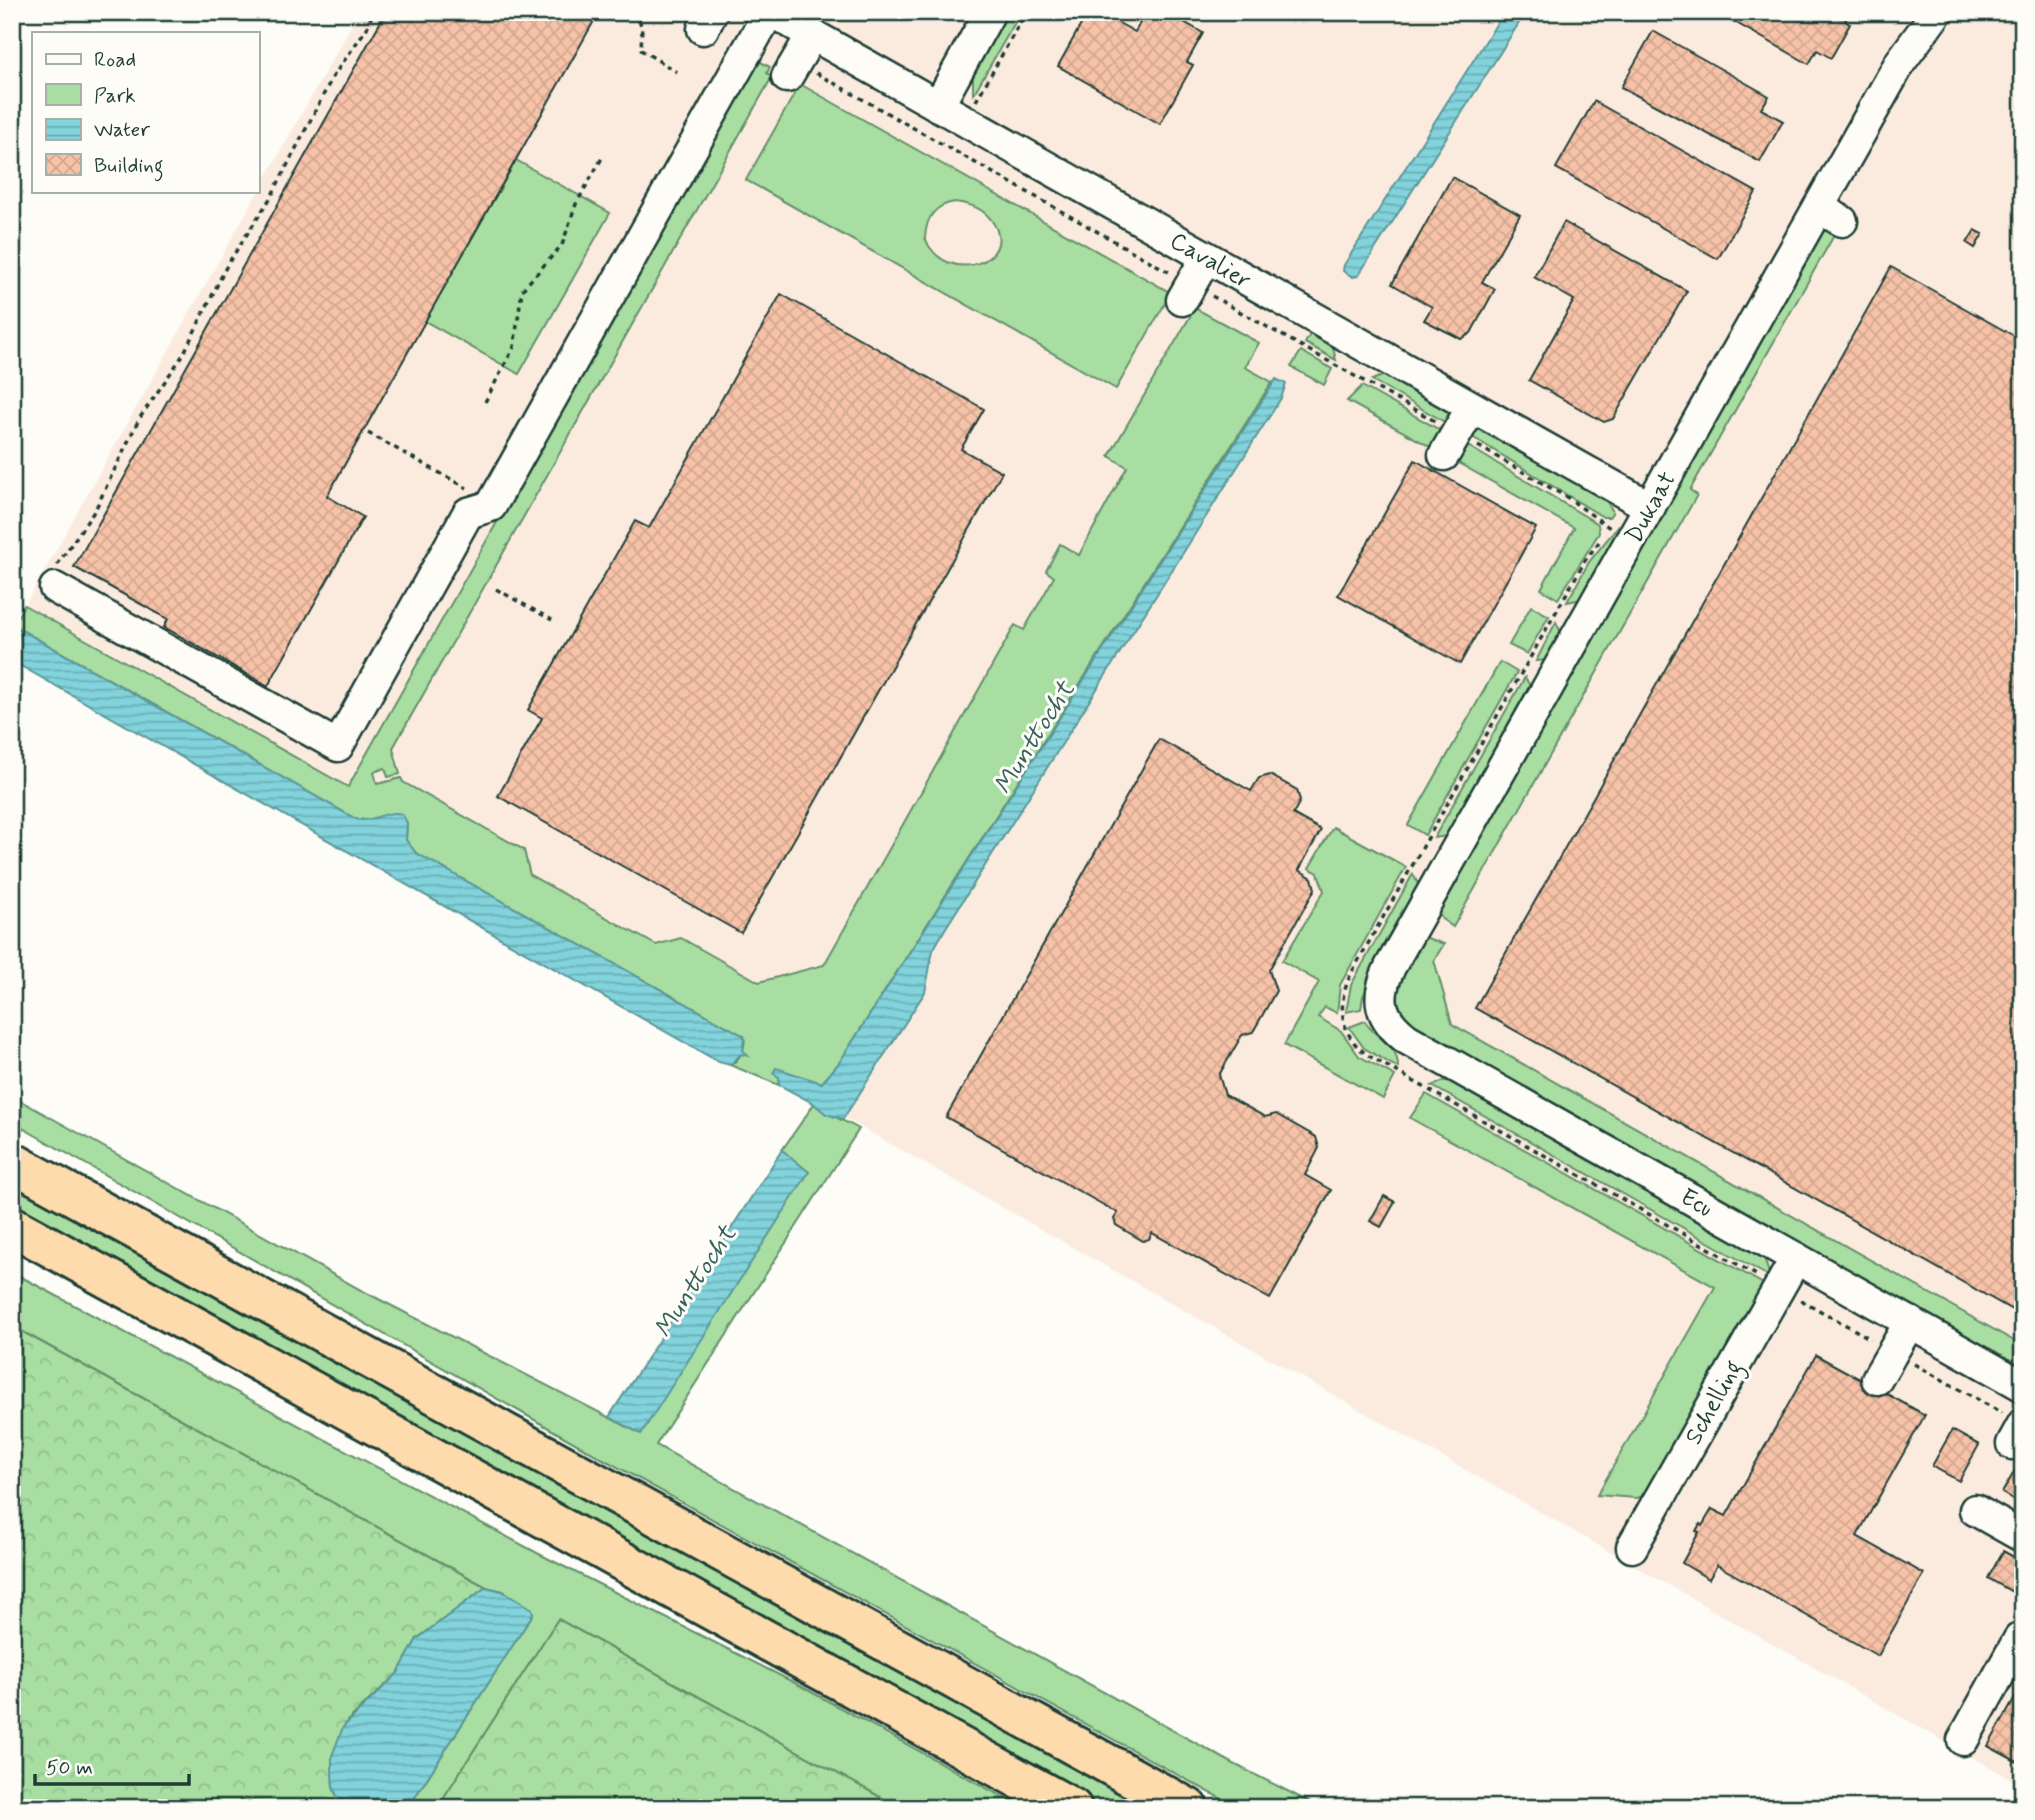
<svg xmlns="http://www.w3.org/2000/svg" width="2035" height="1820" font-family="Mynerve,sans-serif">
<defs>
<pattern id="forest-crowns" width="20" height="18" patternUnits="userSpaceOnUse" patternTransform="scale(1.75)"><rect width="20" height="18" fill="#a8dea1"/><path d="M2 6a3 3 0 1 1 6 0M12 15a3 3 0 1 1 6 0" fill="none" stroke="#90bf8b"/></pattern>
<pattern id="water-rules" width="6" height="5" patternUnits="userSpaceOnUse" patternTransform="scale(1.75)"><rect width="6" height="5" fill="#82d3dc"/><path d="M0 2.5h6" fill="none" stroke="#6aacb3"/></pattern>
<pattern id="building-cross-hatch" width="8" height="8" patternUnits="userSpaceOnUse" patternTransform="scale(1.75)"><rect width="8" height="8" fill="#f7c2a8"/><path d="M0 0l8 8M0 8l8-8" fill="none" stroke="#d3a891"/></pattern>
</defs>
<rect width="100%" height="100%" fill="#fdfcf7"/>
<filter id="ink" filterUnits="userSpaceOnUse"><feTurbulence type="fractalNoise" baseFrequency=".0143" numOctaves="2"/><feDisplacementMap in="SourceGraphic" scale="14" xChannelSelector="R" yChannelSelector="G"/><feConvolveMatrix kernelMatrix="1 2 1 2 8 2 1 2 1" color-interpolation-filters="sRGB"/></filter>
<g filter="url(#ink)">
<path fill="#fbebdf" d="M359 12H2023V1786L827 1108 811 1047 25 605Z"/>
<g fill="#a8dea1" stroke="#648e6a" stroke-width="2" fill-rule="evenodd">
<path d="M1004 12H1021L973 95V73Z"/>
<path d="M757 60 770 67 767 73 772 77 393 748 400 774 388 777 385 768 374 772 377 784 401 778 403 782 524 850 530 875 656 945 681 938 759 982 824 965 1015 625 1024 630 1054 577 1046 571 1060 544 1079 555 1127 467 1109 456 1195 308 1259 343 1245 367 1272 382 839 1063 822 1083 781 1071 779 1085 730 1065C739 1061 747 1047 744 1036L416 853 406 840 407 823 402 814 366 820 356 819 13 625 24 605 348 787Z"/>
<path d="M800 84 1171 293 1116 389 746 180ZM955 202C970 204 983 208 992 221 1021 262 945 288 925 238 926 218 934 205 955 202Z"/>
<path d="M516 160 610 213 519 374 425 321Z"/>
<path d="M1830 228 1837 230 1690 490 1697 495 1453 927 1442 919 1438 911 1819 233Z"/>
<path d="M1313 329 1331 339 1336 360 1305 343Z"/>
<path d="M1301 351 1332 369 1324 385 1291 367Z"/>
<path d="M1388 374C1409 386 1451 397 1450 425L1372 380Z"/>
<path d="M1362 386 1445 433 1436 450 1347 401Z"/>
<path d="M1478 430H1484L1592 489 1606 500 1613 512 1609 517H1603L1469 435Z"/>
<path d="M1463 443 1598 524 1599 533 1558 599 1541 589 1574 528 1453 460Z"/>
<path d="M1618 526V539L1582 599 1567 602 1589 562Z"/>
<path d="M1531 606 1549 616 1527 654 1509 645Z"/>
<path d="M1556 622 1561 633V644L1547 660 1536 661Z"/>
<path d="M1500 662 1517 672 1425 835 1408 825Z"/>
<path d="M1525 677 1532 690 1458 828 1447 836 1434 838Z"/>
<path d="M1333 827 1406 867 1340 985 1337 1013 1325 1007 1318 1017 1341 1031 1359 1056 1395 1076 1383 1099 1284 1045 1319 982 1282 961 1324 891 1318 873 1309 868Z"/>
<path d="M1413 874 1419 886 1418 897 1363 996 1361 1009 1346 1012 1351 985Z"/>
<path d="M1427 938 1444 944 1434 960 1452 1024 2023 1346V1373L1414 1030C1393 1004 1392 994 1407 964 1413 952 1415 944 1427 938Z"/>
<path d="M1365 1021C1376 1041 1398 1041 1398 1068L1364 1048 1349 1027Z"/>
<path d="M1444 1081H1455L1763 1254 1770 1277 1432 1086Z"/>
<path d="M1426 1094 1767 1286 1645 1496 1636 1498 1597 1495 1715 1287 1410 1118Z"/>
<path d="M12 1096 361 1290 641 1434 787 1154 782 1150 814 1104C827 1115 844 1120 859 1129L656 1445 1234 1764 1321 1808H1238L603 1459 12 1122Z"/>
<path d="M12 1178 1158 1808H1102L12 1209Z"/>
<path d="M12 1272 541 1555 795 1683 1023 1808H900L558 1619 437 1808H408L533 1614 532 1609 503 1591 486 1587 12 1326Z"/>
</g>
<g fill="url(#forest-crowns)" stroke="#648e6a" stroke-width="2">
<path d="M12 1326 486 1587 417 1639 398 1673 347 1721 332 1756 333 1787 342 1808H12Z"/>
<path d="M558 1619 900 1808H437Z"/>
</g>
<g fill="url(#water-rules)" stroke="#5a9799" stroke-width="2">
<path d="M1504 12H1526L1358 276 1353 277 1343 271 1344 265Z"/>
<path d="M1276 379 1286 384 1281 398 945 929 933 950 925 992 843 1119 826 1114 813 1103 779 1085V1077L773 1073 776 1068 822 1083 839 1063Z"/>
<path d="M12 625 356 819C372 824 386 809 402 814L407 823 406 840 416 853 744 1036 743 1050 748 1056 741 1054 730 1065 719 1062 12 661Z"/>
<path d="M782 1150 809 1172 641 1434 609 1417Z"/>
<path d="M486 1587 502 1591 532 1609 533 1614 408 1808H342L333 1787 332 1773V1756L343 1727 398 1673 417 1639Z"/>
</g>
<g fill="url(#building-cross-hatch)" stroke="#1f3d34" stroke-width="2">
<path d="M386 12H599L327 496 363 517 268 686 164 627 168 619 74 567Z"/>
<path d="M1088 12H1099L1135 32 1146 12H1167L1203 33 1187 62 1193 65 1160 124 1058 66Z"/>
<path d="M1717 12H1850L1845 21 1850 24 1831 58 1817 50 1809 64Z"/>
<path d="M1653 31 1769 96 1761 109 1783 121 1760 162 1621 87Z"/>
<path d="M1594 101 1756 192 1718 259 1556 168Z"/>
<path d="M1452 177 1520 215 1482 282 1495 289 1471 333 1461 339 1424 320 1432 307 1392 284Z"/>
<path d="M1564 222 1687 291 1613 419 1604 422 1529 380 1574 300 1534 277Z"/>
<path d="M1975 230 1983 234 1975 248 1967 243Z"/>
<path d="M1891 267 2023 341V1316L1475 1008Z"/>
<path d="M781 294 984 409 961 449 1002 472 741 933 498 796 542 718 528 710 635 521 649 528Z"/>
<path d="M1415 460 1536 528 1460 664 1338 595Z"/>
<path d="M1159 739 1251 791 1259 778 1270 775 1297 790 1300 801 1293 814 1321 830 1299 870 1312 878 1315 889 1269 970 1276 991 1253 1032 1242 1035 1219 1075 1225 1095 1265 1117 1276 1114 1316 1137 1319 1148 1305 1175 1331 1190 1270 1299 1152 1233 1149 1239 1143 1241 1116 1225 1114 1219 1118 1213 946 1117Z"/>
<path d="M1384 1196 1395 1202 1381 1227 1370 1221Z"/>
<path d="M1816 1355 1925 1415 1857 1536 1924 1574 1878 1656 1717 1565 1709 1579 1682 1563 1699 1532 1696 1531 1700 1524 1702 1526 1712 1509 1726 1516Z"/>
<path d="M1952 1430 1979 1445 1959 1481 1932 1466Z"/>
<path d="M2017 1467 2023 1470V1506L2002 1493Z"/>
<path d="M2003 1551 2023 1562V1598L1988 1578Z"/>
<path d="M2023 1684V1765L1988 1746Z"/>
</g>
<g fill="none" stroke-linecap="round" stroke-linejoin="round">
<defs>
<g id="minor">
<path d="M772 12 1650 507"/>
<path d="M1937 12 1901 61 1390 967C1375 998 1379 1018 1407 1039L2023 1386"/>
<path d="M703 29 712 12"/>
<path d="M787 77 812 35"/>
<path d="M938 106 990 12"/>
<path d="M1819 208 1842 221"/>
<path d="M1182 300 1206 258"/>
<path d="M1444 455 1472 407"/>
<path d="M55 588 338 746 468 513 491 506 769 12"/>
<path d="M1877 1379 1910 1322"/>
<path d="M2012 1444 2023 1424"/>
<path d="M1975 1510 2023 1537"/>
<path d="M1632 1547 1796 1258"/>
<path d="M1963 1740 2019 1639 2023 1641"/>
</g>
<g id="highway">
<path d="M12 1162 1188 1808"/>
<path d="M12 1226 1072 1808"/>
</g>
</defs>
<use href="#minor" stroke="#1f3d34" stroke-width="35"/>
<use href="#highway" stroke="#1f3d34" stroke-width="44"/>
<g stroke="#1f3d34" stroke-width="3.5" stroke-dasharray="5 5" stroke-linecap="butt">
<path d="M633 12 642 26 641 50 677 72"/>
<path d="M816 73 1169 272"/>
<path d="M976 101 1026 12"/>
<path d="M1212 296 1435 421"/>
<path d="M485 402 514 347 522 290 562 245 576 204 602 158"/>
<path d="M368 433 467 488"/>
<path d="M1478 446 1568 498 1610 528"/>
<path d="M1599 542 1586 559 1352 972C1336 1003 1339 1036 1369 1056L1758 1276"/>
<path d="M57 565 95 510 139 419 183 355 227 265 271 197 332 78 367 28 373 12"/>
<path d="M496 589 552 620"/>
<path d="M1801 1300 1871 1339"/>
<path d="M1914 1364 2002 1413"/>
</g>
<use href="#minor" stroke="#fdfcf7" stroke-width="30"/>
<use href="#highway" stroke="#fedbac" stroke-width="38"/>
</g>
</g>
<g text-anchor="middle" stroke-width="6" stroke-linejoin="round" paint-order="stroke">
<g font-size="24" fill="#1f3d34" stroke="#fdfcf7">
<text transform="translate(1211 260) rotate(30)" y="8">Cavalier</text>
<text transform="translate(1650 507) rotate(-61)" y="8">Dukaat</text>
<text transform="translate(1697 1202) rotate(29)" y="8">Ecu</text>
<text transform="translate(1713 1402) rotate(-61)" y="8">Schelling</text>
</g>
<g font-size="26" font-style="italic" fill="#38625e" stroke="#fdfcf7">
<text transform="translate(1033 737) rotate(-58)" y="9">Munttocht</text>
<text transform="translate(694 1281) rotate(-57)" y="9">Munttocht</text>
</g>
</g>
<rect width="2035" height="1820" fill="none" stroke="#fdfcf7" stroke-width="42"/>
<rect x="21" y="21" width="1993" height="1778" fill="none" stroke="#1f3d34" stroke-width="2.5" filter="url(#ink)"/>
<rect x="32" y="32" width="228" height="161" fill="#fdfcf7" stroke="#a4b0a9" stroke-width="2"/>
<rect x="46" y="54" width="35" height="10" fill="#fdfcf7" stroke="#a4b0a9" stroke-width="2"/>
<text x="94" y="66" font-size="21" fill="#1f3d34">Road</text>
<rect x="46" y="84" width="35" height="21" fill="#a8dea1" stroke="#a4b0a9" stroke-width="2"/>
<text x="94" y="102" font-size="21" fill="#1f3d34">Park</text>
<rect x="46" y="119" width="35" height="21" fill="url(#water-rules)" stroke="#a4b0a9" stroke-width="2"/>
<text x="94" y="136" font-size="21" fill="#1f3d34">Water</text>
<rect x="46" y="154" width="35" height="21" fill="url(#building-cross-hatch)" stroke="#a4b0a9" stroke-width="2"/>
<text x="94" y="172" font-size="21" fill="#1f3d34">Building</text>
<path d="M35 1774v10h154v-10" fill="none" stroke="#1f3d34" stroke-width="3.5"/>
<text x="46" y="1774" font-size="21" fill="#1f3d34" stroke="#fdfcf7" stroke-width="5" paint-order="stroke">50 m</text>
</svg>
